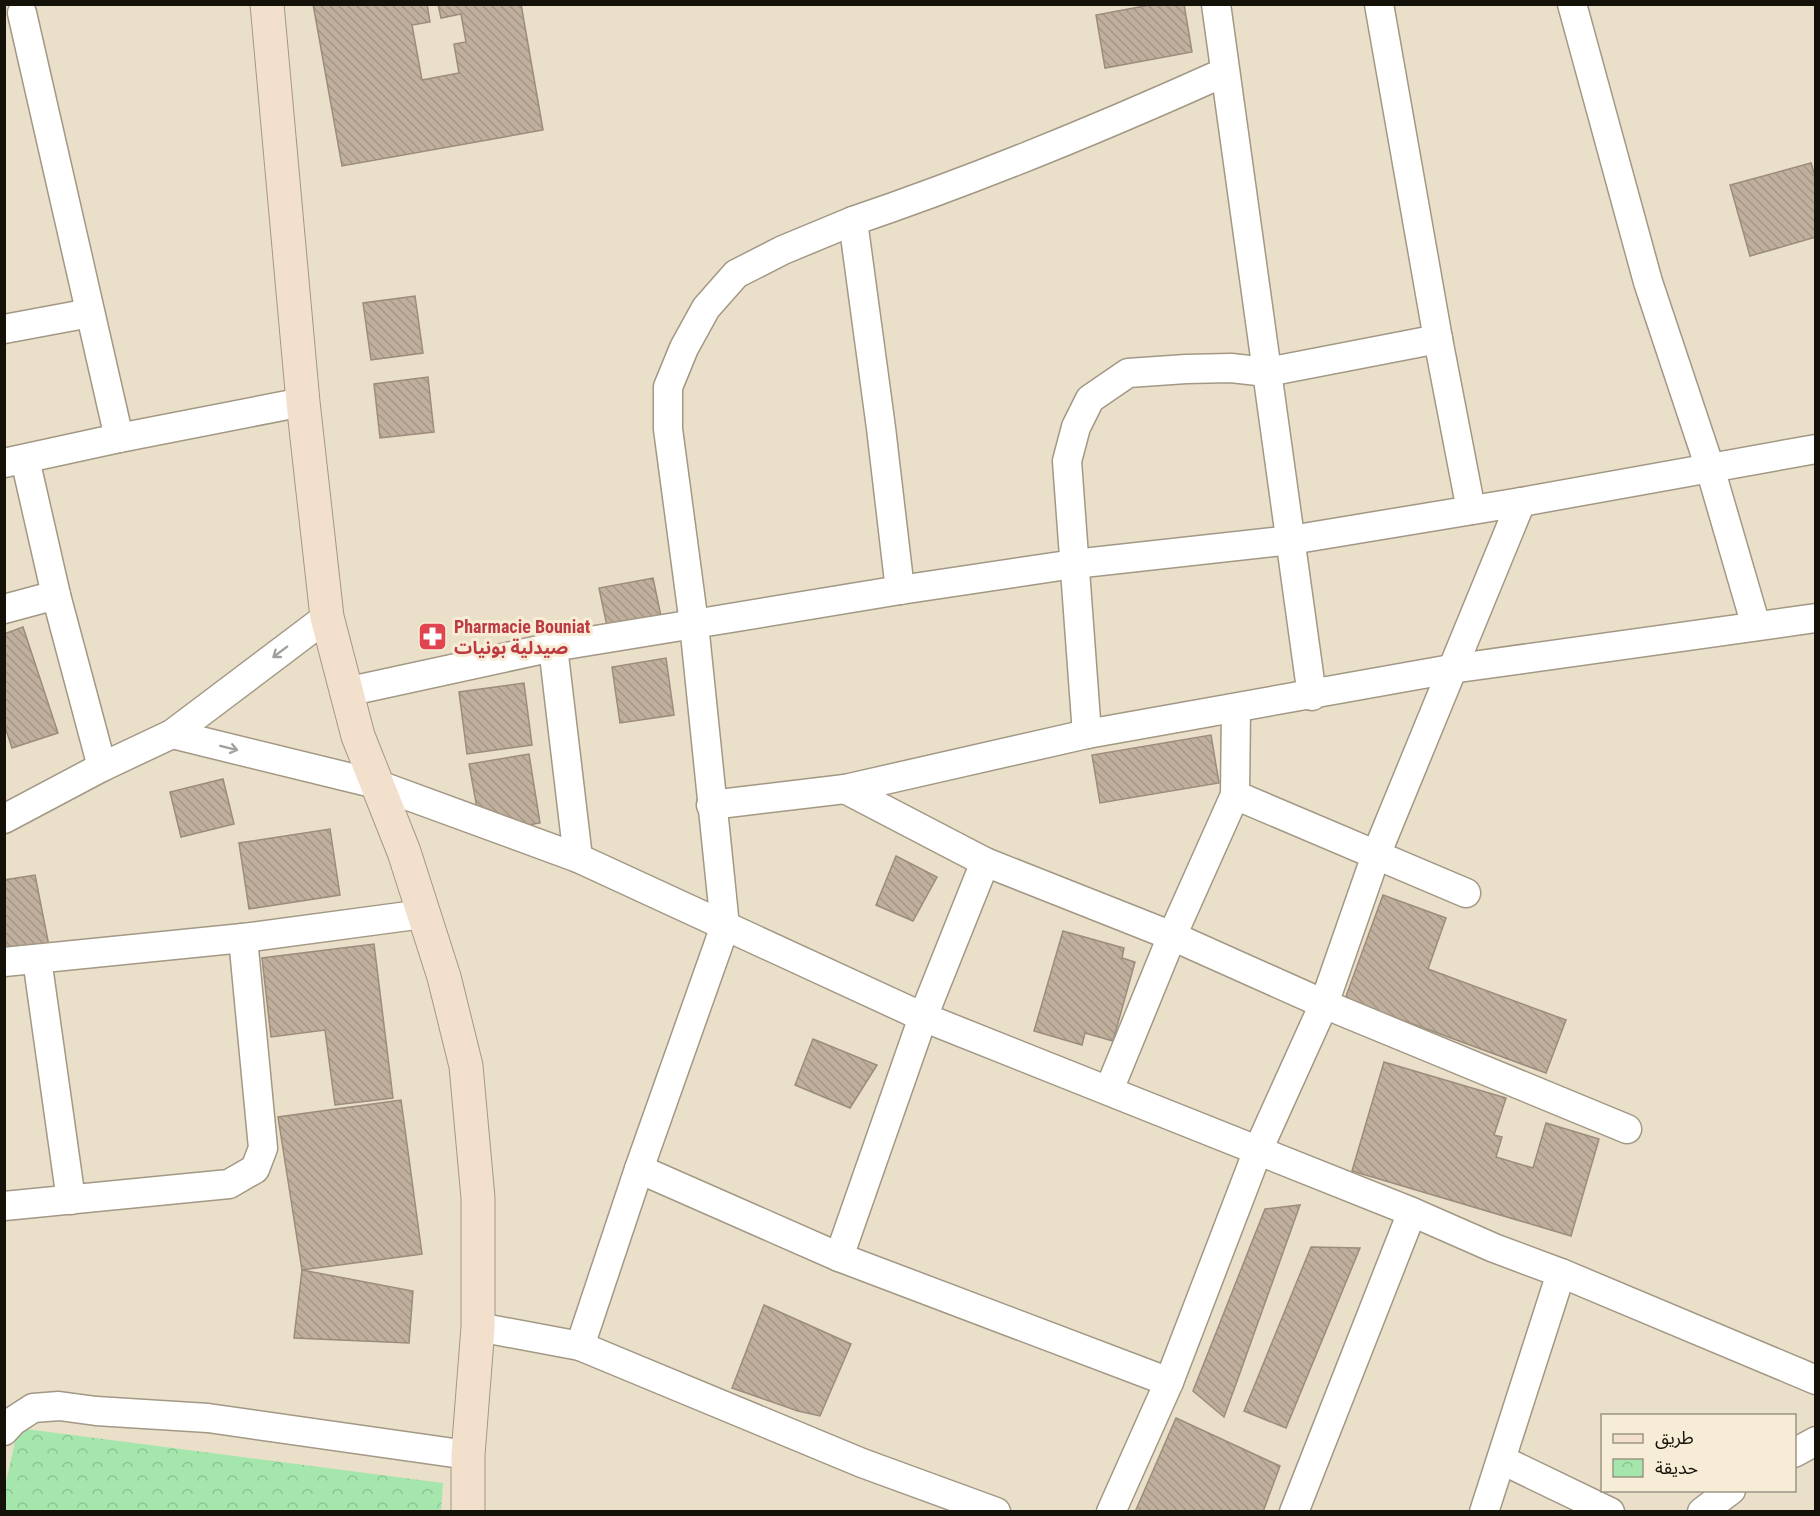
<svg xmlns="http://www.w3.org/2000/svg" width="1820" height="1516" font-family="'Roboto Condensed','Noto Sans Arabic',sans-serif">
<defs>
<pattern id="park-crowns" width="20" height="18" patternUnits="userSpaceOnUse" patternTransform="scale(1.5)"><rect width="20" height="18" fill="#a5e6ac"/><path d="M2 6a3 3 0 1 1 6 0M12 15a3 3 0 1 1 6 0" fill="none" stroke="#8dc493"/></pattern>
<pattern id="building-back-hatch" width="6" height="6" patternUnits="userSpaceOnUse" patternTransform="scale(1.5)"><rect width="6" height="6" fill="#c0af9d"/><path d="M-1 5l2 2M0 0l6 6M5-1l2 2" fill="none" stroke="#a49686"/></pattern>
</defs>
<rect width="100%" height="100%" fill="#eadfc9"/>
<path fill="url(#park-crowns)" d="M18 1428 443 1483 441 1511 5 1512V1487Z"/>
<g fill="url(#building-back-hatch)" stroke="#9c8c7b" stroke-width="1.5">
<path d="M313 4H427L430 22 412 25 422 80 459 73 454 44 466 42 461 14 441 18 438 4H521L543 130 342 166Z"/>
<path d="M1155 4H1184L1192 52 1105 68 1096 15Z"/>
<path d="M1811 163 1816 179V237L1750 256 1730 185Z"/>
<path d="M415 296 423 353 371 360 363 303Z"/>
<path d="M428 377 434 432 380 438 374 384Z"/>
<path d="M653 578 662 621 608 631 599 588Z"/>
<path d="M23 627 58 733 12 748 4 724V634Z"/>
<path d="M666 658 674 715 620 723 612 667Z"/>
<path d="M524 683 532 745 467 754 459 692Z"/>
<path d="M1211 735 1219 783 1100 803 1092 755Z"/>
<path d="M529 754 540 823 523 826 477 808 469 764Z"/>
<path d="M223 779 234 824 181 837 170 792Z"/>
<path d="M330 829 340 895 249 909 239 843Z"/>
<path d="M896 856 937 877 913 921 876 905Z"/>
<path d="M35 875 49 946 4 954V880Z"/>
<path d="M1383 895 1446 918 1428 969 1566 1020 1546 1073 1345 999Z"/>
<path d="M1063 931 1124 948 1122 958 1135 962 1113 1041 1085 1033 1082 1045 1034 1031Z"/>
<path d="M374 944 393 1098 335 1105 325 1030 271 1037 262 958Z"/>
<path d="M813 1039 877 1065 850 1108 795 1085Z"/>
<path d="M1384 1062 1506 1098 1494 1135 1502 1137 1496 1157 1533 1168 1546 1123 1599 1139 1571 1236 1352 1171Z"/>
<path d="M401 1100 422 1254 302 1270 278 1117Z"/>
<path d="M1300 1205 1236 1384 1224 1417 1193 1391 1265 1209Z"/>
<path d="M1311 1247 1360 1248 1286 1428 1244 1411Z"/>
<path d="M302 1270 413 1291 409 1343 294 1338Z"/>
<path d="M764 1305 851 1344 820 1416 798 1411 732 1388Z"/>
<path d="M1176 1418 1280 1466 1263 1512H1135Z"/>
</g>
<g fill="none" stroke-linecap="round" stroke-linejoin="round">
<defs>
<g id="street">
<path d="M1216 4 1312 696"/>
<path d="M1379 4 1438 339 1471 510"/>
<path d="M1572 4 1648 282 1710 468 1756 626"/>
<path d="M22 13 119 438"/>
<path d="M4 329 90 313"/>
<path d="M25 459 56 595 102 767"/>
<path d="M4 463 119 438 303 402"/>
<path d="M900 590 881 428 853 221C980 178 1103 127 1225 72"/>
<path d="M4 609 56 595"/>
<path d="M553 647 578 858"/>
<path d="M346 692 553 647 694 624 900 590 1074 564 1291 540 1521 502 1816 449"/>
<path d="M172 734 376 784 578 858 923 1017 1412 1212 1494 1248 1561 1273 1816 1380"/>
<path d="M1087 734 1067 461 1076 427 1090 399 1128 373 1186 369 1231 368 1267 372 1438 339"/>
<path d="M845 789 985 862 1172 936 1324 1004 1627 1129"/>
<path d="M1235 795 1466 893"/>
<path d="M711 805 845 789 1087 734 1451 669 1816 618"/>
<path d="M4 819 102 767 172 734 327 617"/>
<path d="M37 959 71 1200"/>
<path d="M4 962 243 938 423 914"/>
<path d="M1109 1090 1172 936 1235 795 1236 708"/>
<path d="M639 1169 839 1257 1169 1382"/>
<path d="M4 1206 229 1184 255 1169 263 1148 243 938"/>
<path d="M839 1257 923 1017 985 862"/>
<path d="M478 1327 580 1346 862 1463 996 1512"/>
<path d="M580 1346 639 1169 725 926 694 624 668 429V387L684 348 706 308 736 274 783 250 853 221"/>
<path d="M4 1431 13 1421 33 1408 59 1406 96 1411 208 1418 468 1455"/>
<path d="M1794 1453 1816 1441"/>
<path d="M1502 1460 1610 1512"/>
<path d="M1111 1512 1169 1382 1258 1150 1324 1004 1376 855 1521 502"/>
<path d="M1294 1512 1412 1212"/>
<path d="M1484 1512 1561 1273"/>
<path d="M1702 1512 1731 1490"/>
</g>
<path id="secondary" d="M267 4 303 402 327 617 358 736 404 852 444 977 466 1066 478 1198V1327L468 1455V1512"/>
</defs>
<use href="#street" stroke="#a29884" stroke-width="31"/>
<use href="#secondary" stroke="#a29884" stroke-width="35"/>
<use href="#street" stroke="#fff" stroke-width="28"/>
<use href="#secondary" stroke="#f2e0cc" stroke-width="33"/>
</g>
<defs><path id="oneway-shaft" d="M-6 0H5M1.5-3L5.5 0L1.5 3" fill="none" stroke-width="1.6" stroke-linecap="round" stroke-linejoin="round" transform="scale(1.5)"/></defs>
<g stroke="#a1a09d">
<use href="#oneway-shaft" transform="translate(280 652) rotate(143)"/>
<use href="#oneway-shaft" transform="translate(229 748) rotate(14)"/>
</g>
<defs>
<symbol id="pharmacy-square" viewBox="-11 -11 22 22"><rect x="-9" y="-9" width="18" height="18" rx="4" fill="#e0444e" stroke="#f7edd6"/><path d="M-2-6h4v4h4v4h-4v4h-4v-4h-4v-4h4Z" fill="#fff"/></symbol>
</defs>
<g fill-rule="evenodd">
<use href="#pharmacy-square" x="416" y="620" width="33" height="33"/>
</g>
<g text-anchor="middle" stroke-width="6" stroke-linejoin="round" paint-order="stroke">
<g font-size="18" font-weight="bold" fill="#be3a42" stroke="#f7edd6" text-anchor="start">
<text x="454" y="633">Pharmacie Bouniat<tspan x="454" dy="21">صيدلية بونيات</tspan></text>
</g>
</g>
<rect width="1820" height="1516" fill="none" stroke="#141109" stroke-width="12"/>
<rect x="1601" y="1414" width="195" height="78" fill="#f7edd6" stroke="#9c9584" stroke-width="1.5"/>
<rect x="1613" y="1434" width="30" height="9" fill="#f2e0cc" stroke="#9c9584" stroke-width="1.5"/>
<text x="1655" y="1444" font-size="18" fill="#141109">طريق</text>
<rect x="1613" y="1459" width="30" height="18" fill="url(#park-crowns)" stroke="#9c9584" stroke-width="1.5"/>
<text x="1655" y="1474" font-size="18" fill="#141109">حديقة</text>
</svg>
